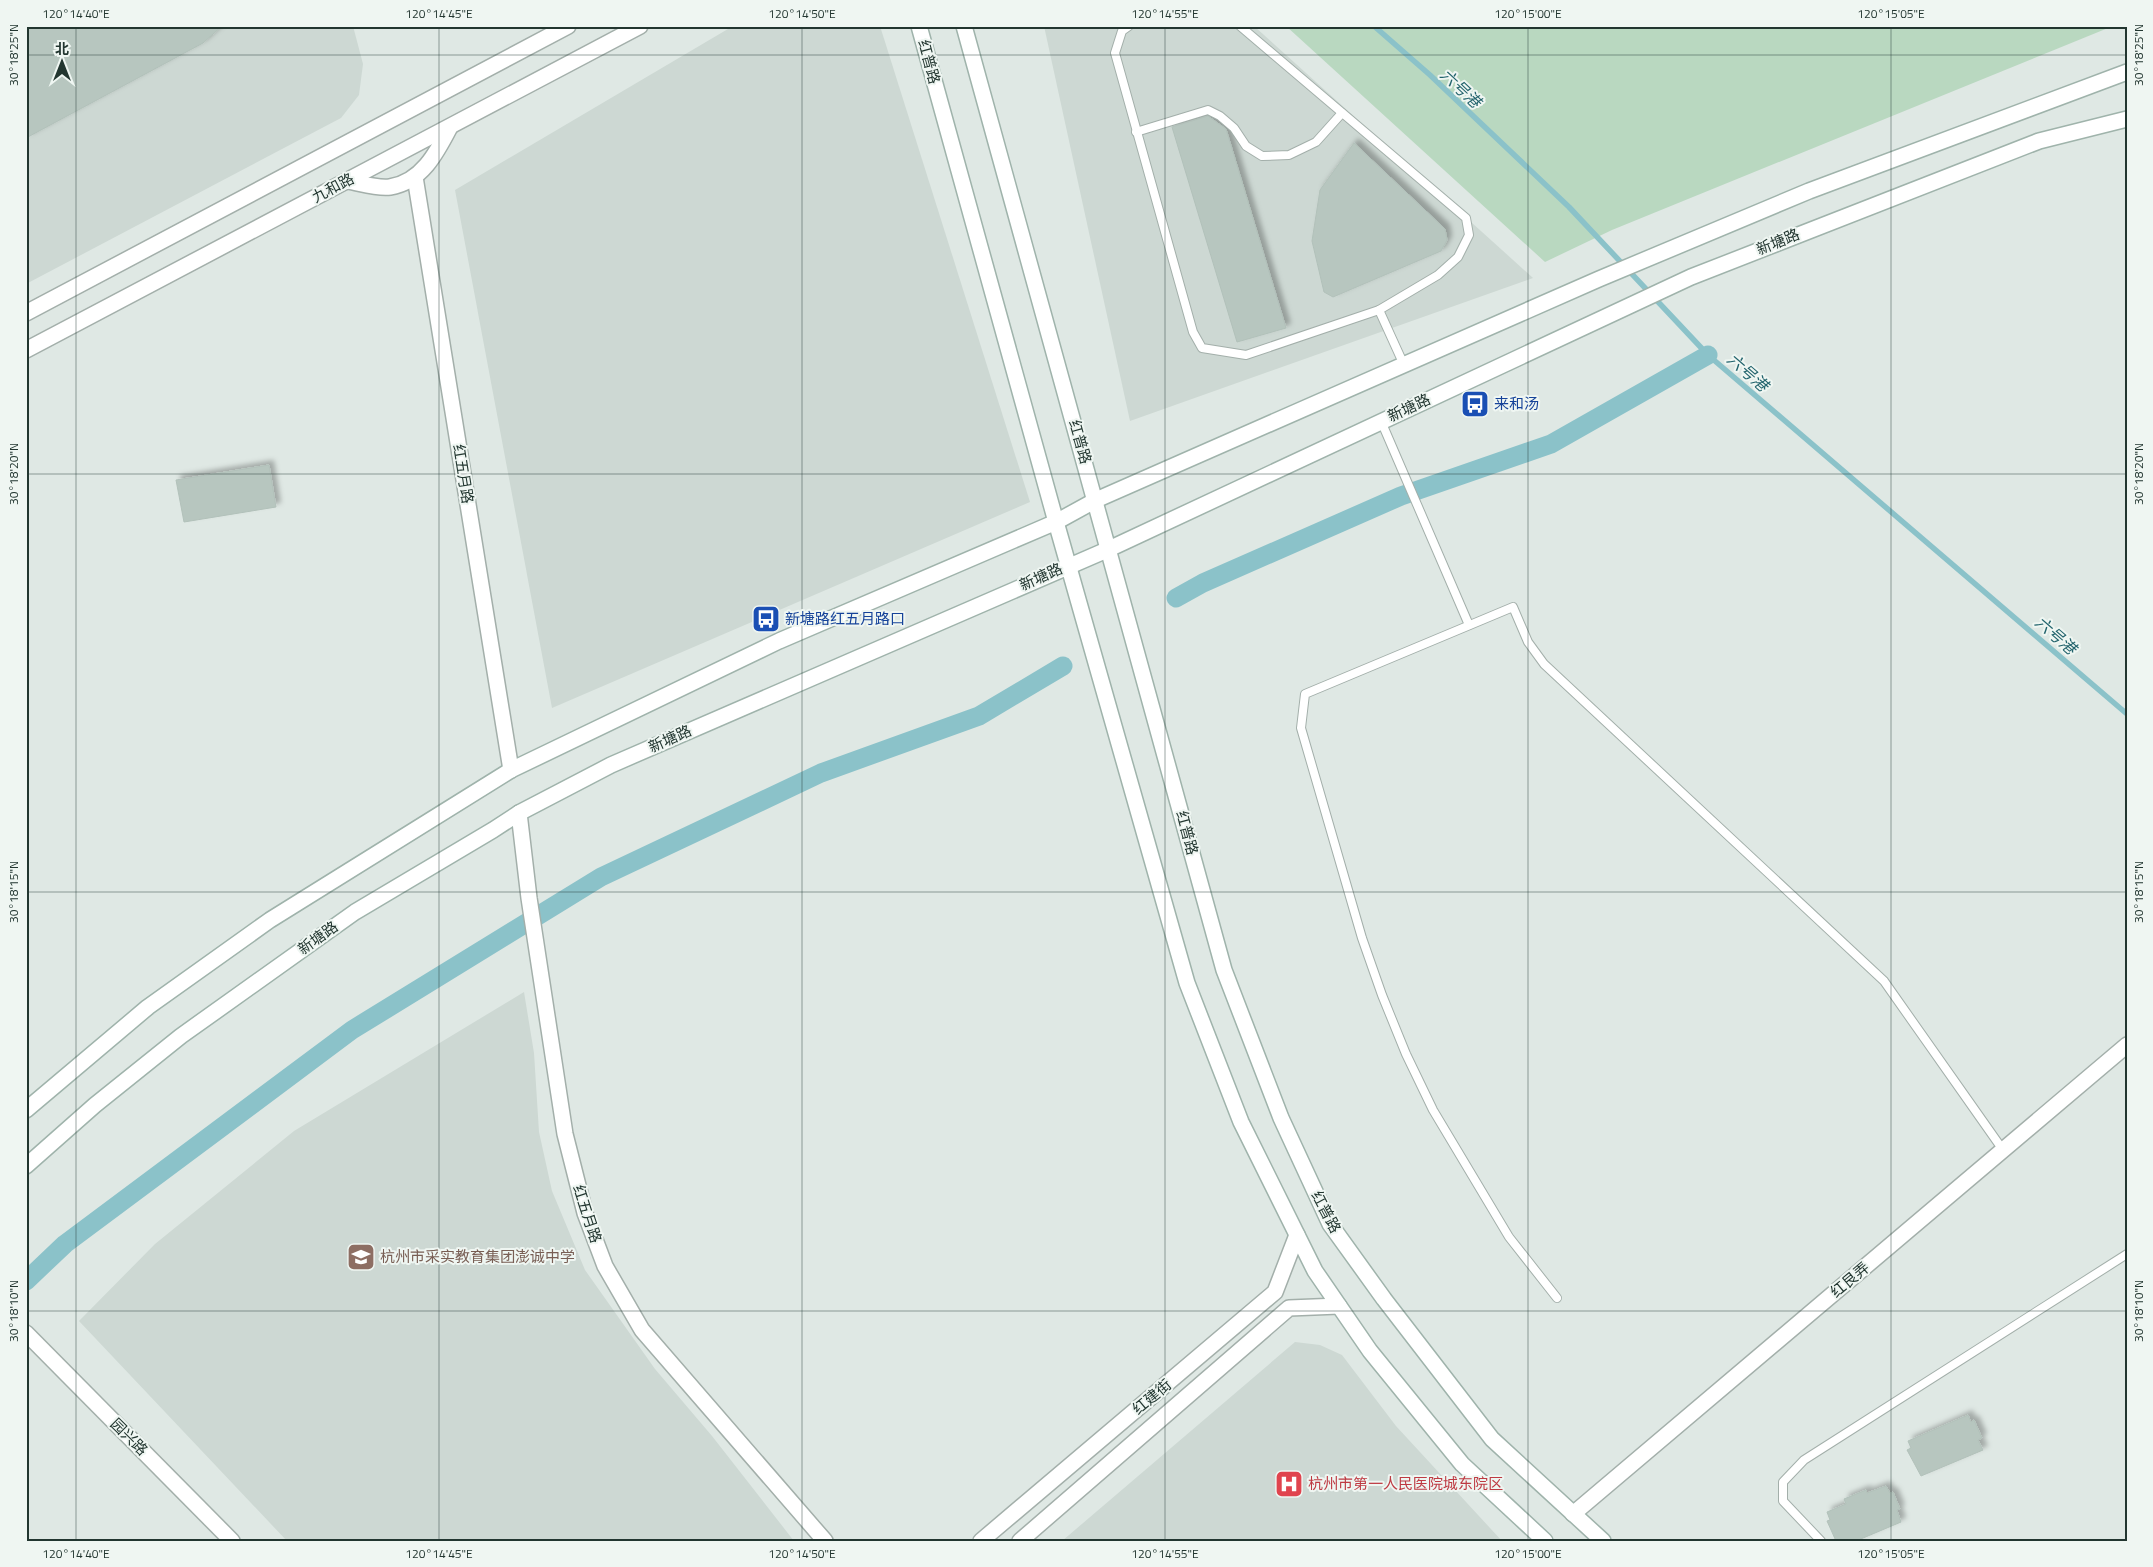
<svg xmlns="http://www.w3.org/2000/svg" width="2153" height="1567" font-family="'Titillium Web','Noto Sans SC',sans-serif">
<defs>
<filter id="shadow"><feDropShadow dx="4.5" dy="-4.5" stdDeviation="2.5" flood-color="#0004"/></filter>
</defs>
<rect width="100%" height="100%" fill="#dfe8e4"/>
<g fill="#cdd8d3">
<path d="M26 26H353L363 64 359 95 341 118 26 284Z"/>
<path d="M733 26H880L1030 502 552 708 455 190Z"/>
<path d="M1044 26H1254L1533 278 1130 421Z"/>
<path d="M524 992 534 1053 539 1132 552 1191 585 1270 655 1369 712 1436 794 1541H287L79 1321 155 1244 294 1131Z"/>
<path d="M1295 1342 1320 1345 1342 1355 1396 1426 1502 1541H1062Z"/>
</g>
<path fill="#b9d8c0" d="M1286 26H2113L1612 230 1545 262Z"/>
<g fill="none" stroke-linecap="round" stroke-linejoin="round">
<path stroke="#8bc2c9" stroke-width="5.5" d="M1374 26 1430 75 1569 207 1708 355 2127 714"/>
<g stroke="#8bc2c9" stroke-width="19">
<path d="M1176 598 1203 583 1401 496 1551 444 1708 355"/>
<path d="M26 1281 65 1244 352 1030 601 877 821 773 979 716 1063 666"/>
</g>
</g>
<g fill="#b7c6bf" stroke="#b2c1ba" filter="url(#shadow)">
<path d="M26 26H222L203 43 26 138Z"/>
<path d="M1208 116 1226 129 1286 328 1237 342 1172 127Z"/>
<path d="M1354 143 1445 229 1447 240 1441 251 1333 297 1324 292 1312 241 1320 190Z"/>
<path d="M269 465 276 507 184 522 176 480Z"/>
<path d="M1968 1415 1971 1422 1974 1420 1982 1438 1978 1440 1983 1450 1921 1476 1907 1450 1911 1448 1908 1441Z"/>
<path d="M1886 1486 1890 1493 1893 1492 1900 1509 1897 1510 1901 1522 1856 1541H1836L1827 1521 1830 1520 1827 1512 1846 1504 1844 1499 1866 1490 1867 1493Z"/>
</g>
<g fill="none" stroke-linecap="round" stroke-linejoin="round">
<defs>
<g id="service">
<path d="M1129 26 1122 31 1115 53 1193 332 1202 348 1246 355 1379 310 1438 275 1458 257 1469 235 1466 218 1240 26"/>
<path d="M1136 132 1208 110 1220 116 1234 128 1246 146 1262 156 1289 155 1316 142 1342 113"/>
<path d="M1379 310 1404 365"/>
<path d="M1381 421 1469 625"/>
<path d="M1557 1298 1509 1237 1433 1110 1406 1054 1382 995 1362 938 1301 728 1305 694 1513 607 1528 642 1544 664 1884 981 2003 1150"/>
<path d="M1821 1541 1783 1501V1482L1804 1460 2127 1254"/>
</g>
<g id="minor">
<path d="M415 177 511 770"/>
<path d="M348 181C360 183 378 189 390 187 422 182 437 152 450 127"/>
<path d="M1573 1514 2127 1045"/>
</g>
<g id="tertiary">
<path d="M26 313 568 26"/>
<path d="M26 350 640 26"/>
<path d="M519 813 529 898 565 1134 585 1213 605 1266 642 1330 825 1541"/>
<path d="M26 1333 232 1541"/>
<path d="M981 1541 1275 1292 1297 1235"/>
<path d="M1020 1541 1289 1308 1339 1306"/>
</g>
<g id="secondary">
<path d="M919 26 1056 522 1187 983 1241 1122 1315 1271 1370 1351 1462 1464 1545 1541"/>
<path d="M964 26 1224 970 1281 1118 1330 1224 1384 1299 1492 1439 1603 1541"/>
<path d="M26 1110 148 1007 270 920 511 770 779 641 1056 522 1096 500 1599 279 1809 191 2127 72"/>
<path d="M26 1166 95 1105 181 1036 355 912 493 830 519 813 611 765 1109 549 1691 277 2039 141 2127 119"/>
</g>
</defs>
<use href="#service" stroke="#a3afaa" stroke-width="10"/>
<use href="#minor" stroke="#a3afaa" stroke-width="18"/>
<use href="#tertiary" stroke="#a3afaa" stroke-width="18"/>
<use href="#secondary" stroke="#9fb3ab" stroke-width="18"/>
<use href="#service" stroke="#fff" stroke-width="8"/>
<use href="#minor" stroke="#fff" stroke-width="15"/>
<use href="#tertiary" stroke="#fff" stroke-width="15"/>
<use href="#secondary" stroke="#fff" stroke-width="15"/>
</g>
<path fill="none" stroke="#223630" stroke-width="1" stroke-opacity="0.45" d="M76 26V1541M439 26V1541M802 26V1541M1165 26V1541M1528 26V1541M1891 26V1541M26 55H2127M26 474H2127M26 892H2127M26 1311H2127"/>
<defs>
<symbol id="bus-square" viewBox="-11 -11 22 22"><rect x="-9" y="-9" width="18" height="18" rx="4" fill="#1a4fb4" stroke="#eff6f2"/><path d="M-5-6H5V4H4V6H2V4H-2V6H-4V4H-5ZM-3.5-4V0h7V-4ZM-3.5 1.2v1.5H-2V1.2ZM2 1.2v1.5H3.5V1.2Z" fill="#fff"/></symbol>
<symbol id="school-square" viewBox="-11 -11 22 22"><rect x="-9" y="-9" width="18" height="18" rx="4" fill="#8d6e63" stroke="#eff6f2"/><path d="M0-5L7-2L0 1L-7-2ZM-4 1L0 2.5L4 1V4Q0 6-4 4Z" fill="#fff"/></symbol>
<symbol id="hospital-square" viewBox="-11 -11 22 22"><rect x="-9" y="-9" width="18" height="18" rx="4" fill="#e0444e" stroke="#eff6f2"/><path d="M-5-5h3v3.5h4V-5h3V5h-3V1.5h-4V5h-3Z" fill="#fff"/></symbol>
</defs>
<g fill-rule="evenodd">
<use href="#bus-square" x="1459" y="388" width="32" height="32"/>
<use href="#bus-square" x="750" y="603" width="32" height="32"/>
<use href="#school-square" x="345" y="1241" width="32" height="32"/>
<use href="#hospital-square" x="1273" y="1468" width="32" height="32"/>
</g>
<g text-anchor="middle" stroke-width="4" stroke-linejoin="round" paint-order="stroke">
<g font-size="15" fill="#223630" stroke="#eff6f2">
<text transform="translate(929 62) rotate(75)" y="5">红普路</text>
<text transform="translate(333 188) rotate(-28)" y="5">九和路</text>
<text transform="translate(1778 242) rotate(-22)" y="5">新塘路</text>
<text transform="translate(1409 408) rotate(-25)" y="5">新塘路</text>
<text transform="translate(1080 442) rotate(74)" y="5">红普路</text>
<text transform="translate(463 474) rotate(81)" y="5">红五月路</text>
<text transform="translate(1041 577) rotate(-24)" y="5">新塘路</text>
<text transform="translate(670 739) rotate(-24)" y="5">新塘路</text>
<text transform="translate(1187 833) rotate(75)" y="5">红普路</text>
<text transform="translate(318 938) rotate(-36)" y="5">新塘路</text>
<text transform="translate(1326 1212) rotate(62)" y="5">红普路</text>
<text transform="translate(587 1214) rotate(72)" y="5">红五月路</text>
<text transform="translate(1850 1280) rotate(-40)" y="5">红艮弄</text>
<text transform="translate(1152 1397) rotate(-40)" y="5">红建街</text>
<text transform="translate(129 1437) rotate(45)" y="5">园兴路</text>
</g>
<g font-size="15" fill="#164399" stroke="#eff6f2" text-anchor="start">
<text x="1494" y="409">来和汤</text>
<text x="785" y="624">新塘路红五月路口</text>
</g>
<g font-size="15" fill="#785e54" stroke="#eff6f2" text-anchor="start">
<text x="380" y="1262">杭州市采实教育集团澎诚中学</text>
</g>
<g font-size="15" fill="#be3a42" stroke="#eff6f2" text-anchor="start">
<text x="1308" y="1489">杭州市第一人民医院城东院区</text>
</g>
<g font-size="16" font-style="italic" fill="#22636c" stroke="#eff6f2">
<text transform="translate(1461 88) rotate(43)" y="6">六号港</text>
<text transform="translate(1748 372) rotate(41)" y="6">六号港</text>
<text transform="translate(2056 635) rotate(41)" y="6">六号港</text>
</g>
</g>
<rect width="2153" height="1567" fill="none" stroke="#eff6f2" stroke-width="55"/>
<g transform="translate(62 62)" stroke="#eff6f2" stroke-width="4" paint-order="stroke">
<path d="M0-4L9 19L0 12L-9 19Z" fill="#223630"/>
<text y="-8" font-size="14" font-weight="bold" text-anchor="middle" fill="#223630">北</text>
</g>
<rect x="28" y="28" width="2098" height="1512" fill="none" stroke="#223630" stroke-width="2"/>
<g font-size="12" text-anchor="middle" fill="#223630">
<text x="76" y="18">120°14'40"E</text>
<text x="439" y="18">120°14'45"E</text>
<text x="802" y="18">120°14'50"E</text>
<text x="1165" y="18">120°14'55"E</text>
<text x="1528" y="18">120°15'00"E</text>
<text x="1891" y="18">120°15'05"E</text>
<text transform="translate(14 55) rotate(-90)" y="4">30°18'25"N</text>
<text transform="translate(2139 55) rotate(-90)" y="4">30°18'25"N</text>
<text transform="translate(14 474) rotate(-90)" y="4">30°18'20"N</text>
<text transform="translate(2139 474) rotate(-90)" y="4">30°18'20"N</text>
<text transform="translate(14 892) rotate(-90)" y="4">30°18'15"N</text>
<text transform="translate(2139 892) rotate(-90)" y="4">30°18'15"N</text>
<text transform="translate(14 1311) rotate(-90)" y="4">30°18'10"N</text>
<text transform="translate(2139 1311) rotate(-90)" y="4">30°18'10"N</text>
<text x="76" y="1558">120°14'40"E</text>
<text x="439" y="1558">120°14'45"E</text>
<text x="802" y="1558">120°14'50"E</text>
<text x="1165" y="1558">120°14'55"E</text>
<text x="1528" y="1558">120°15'00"E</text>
<text x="1891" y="1558">120°15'05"E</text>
</g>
</svg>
